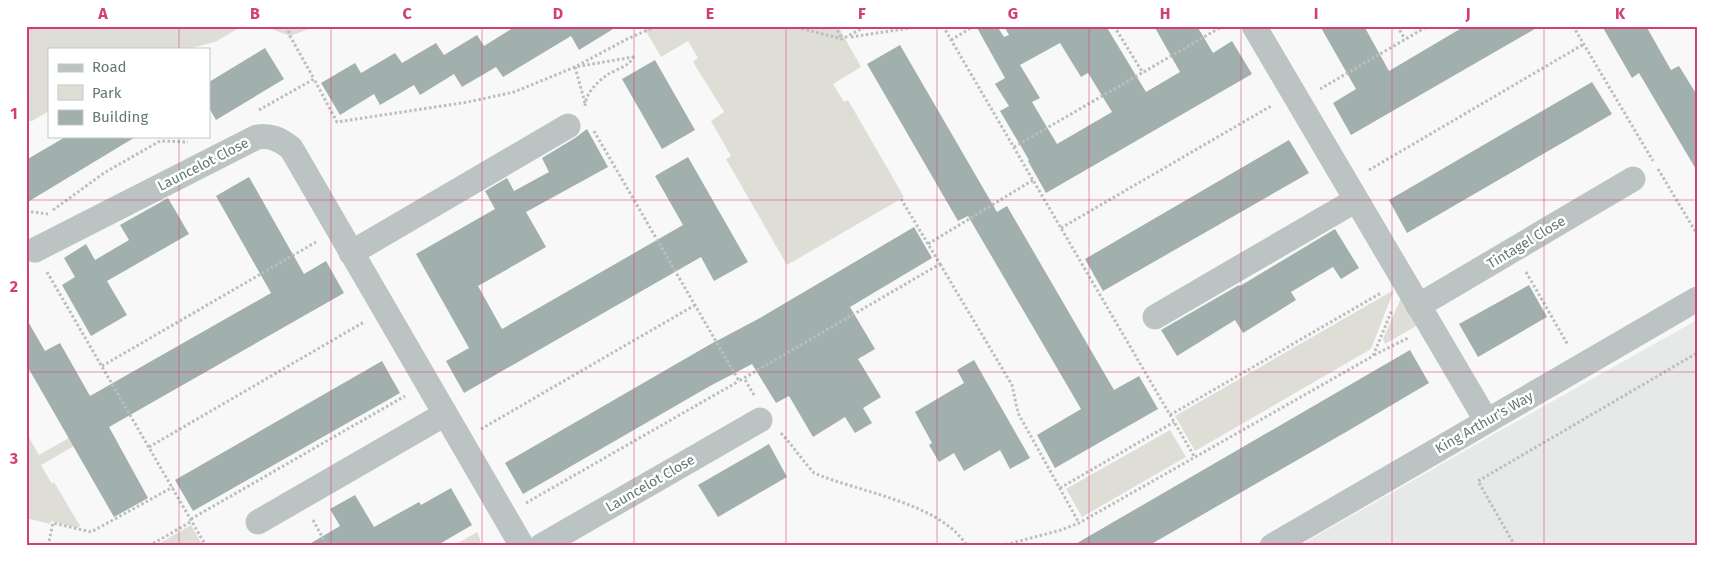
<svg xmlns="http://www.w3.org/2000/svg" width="1723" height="572" font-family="'Fira Sans',sans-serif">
<rect width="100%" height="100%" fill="#f9f8f8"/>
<path fill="#e7e8e8" d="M1697 320V546H1299L1496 433Z"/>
<g fill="#deded7">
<path d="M26 26H242L215 42 187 49H49V111L32 121H26Z"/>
<path d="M264 26H317L290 36Z"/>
<path d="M643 26H838L861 67 833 84 844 102 848 100 904 197 787 265 726 159 731 156 711 121 724 112 693 62 698 58 688 41 661 57Z"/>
<path d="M1394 290 1371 349 1195 451 1175 416Z"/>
<path d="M1401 298 1416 326 1385 344 1383 339Z"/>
<path d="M104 418 74 446 41 465 52 484 54 482 80 526 77 528 51 521 50 524 26 518V432L39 455Z"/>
<path d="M1170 430 1186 457 1082 517 1066 489Z"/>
<path d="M191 525 203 546H155Z"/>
<path d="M477 532 480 539V546H453Z"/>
</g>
<g fill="#a2b0ad" fill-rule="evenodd">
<path d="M516 26H618L579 50 571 36 503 77 496 67 462 87 454 74 420 95 414 85 380 105 374 94 340 115 321 83 355 63 361 73 395 53 402 63 436 43 444 55 477 35 484 46Z"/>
<path d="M976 26H997L1004 37 1009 35 1004 26H1106L1146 92 1180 72 1154 26H1197L1213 53 1232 41 1252 74 1046 193 1028 161 1029 160 1000 111 1009 106 995 84 1005 78ZM1060 43 1081 77 1088 73 1112 112 1057 144 1032 102 1040 98 1020 65Z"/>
<path d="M1320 26H1364L1389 71 1465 26H1540L1351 135 1333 103 1356 89Z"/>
<path d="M1602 26H1646L1671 70 1679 66 1697 95V171L1639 73 1632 78Z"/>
<path d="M900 45 997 212 1007 206 1114 390 1139 376 1158 409 1055 468 1037 435 1081 409 968 216 958 221 867 64Z"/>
<path d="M265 48 284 79 216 120 209 108V82Z"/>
<path d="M655 60 695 130 662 149 622 79Z"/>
<path d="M1592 82 1612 114 1407 233 1389 200Z"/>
<path d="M587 129 608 167 526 212 546 247 478 286 502 329 683 225 655 176 688 157 748 262 714 281 701 257 464 393 446 361 469 348 416 254 495 209 485 191 507 178 514 191 549 172 542 158 575 138Z"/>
<path d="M67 136H137L26 203V160Z"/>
<path d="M1289 140 1309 173 1103 291 1085 259Z"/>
<path d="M249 177 304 274 326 261 344 293 109 427 148 498 114 517 26 364V318L45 351 60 343 90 396 271 293 216 196Z"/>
<path d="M168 198 189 234 107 281 127 315 91 336 62 285 75 277 64 258 86 244 95 260 129 240 120 225Z"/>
<path d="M914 227 932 258 850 307 875 349 858 359 881 397 863 408 872 423 855 433 845 417 813 437 789 396 776 403 752 364 710 386 523 494 505 463 709 345 760 318Z"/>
<path d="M1335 229 1359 268 1341 279 1333 267 1291 292 1296 300 1243 333 1235 320 1177 356 1161 330 1239 285 1240 286Z"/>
<path d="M1529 285 1547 317 1478 357 1459 324Z"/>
<path d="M1410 350 1429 383 1346 432 1148 546H1072Z"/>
<path d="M974 360 1030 458 1010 469 1000 450 964 471 954 453 939 462 929 445 932 443 915 412 964 383 957 370Z"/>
<path d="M382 361 400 393 193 511 175 480Z"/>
<path d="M769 444 787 477 718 517 698 485Z"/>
<path d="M451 488 472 525 436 546H306L340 526 330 509 355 495 374 527 419 502 421 505Z"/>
</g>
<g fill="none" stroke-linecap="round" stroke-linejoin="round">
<g stroke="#b9bfbe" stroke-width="3" stroke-dasharray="2.5 2.5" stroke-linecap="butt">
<path d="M287 26 290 36 314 79"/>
<path d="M792 26 842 39 867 26"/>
<path d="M835 26 842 39"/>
<path d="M943 26 1194 456"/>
<path d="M1114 26 1143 73"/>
<path d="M1397 26 1405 39"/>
<path d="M1573 26 1653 161"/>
<path d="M26 31 36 26"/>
<path d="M851 37 923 26"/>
<path d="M951 40 974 26"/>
<path d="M1320 89 1428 26"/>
<path d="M585 103 575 67 633 57C629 67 616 69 607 75 597 82 585 94 585 107"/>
<path d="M259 110 314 79 337 122 468 102 514 92 575 67 627 39 657 26"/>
<path d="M594 131 739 381 744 378"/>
<path d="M1014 147 1223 26"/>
<path d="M1658 169 1697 234"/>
<path d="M1369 170 1584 44"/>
<path d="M901 199 928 244"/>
<path d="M53 210 104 173 160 141 188 142"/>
<path d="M26 211 48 214"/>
<path d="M1061 228 1271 106"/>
<path d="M940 264 1012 385 1018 413 1079 523"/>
<path d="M47 272 206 546"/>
<path d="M1526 272 1568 345"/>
<path d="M1374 355 1408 338"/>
<path d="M102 366 316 242"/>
<path d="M754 395 744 378 940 264 928 244 1033 180"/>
<path d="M1170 415 1381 293"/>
<path d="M481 429 695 305"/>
<path d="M781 433C793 446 802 460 814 473 858 492 941 503 967 546"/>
<path d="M149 447 364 322"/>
<path d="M1060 488 1174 422"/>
<path d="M526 503 739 381"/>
<path d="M191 519 405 396"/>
<path d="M313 520 327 546"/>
<path d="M48 546 53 523 91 532 173 487"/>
<path d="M149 546 192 521"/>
<path d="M1001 546 1061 530 1079 523 1373 356 1392 310"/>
<path d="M1515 546 1478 481 1697 353"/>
</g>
<g stroke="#bcc4c3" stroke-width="25">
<path d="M1254 26 1486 420"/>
<path d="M35 250 257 137C271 135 279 139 291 148L522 546"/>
<path d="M351 253 568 126"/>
<path d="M1418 306 1633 179"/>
<path d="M1155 317 1356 200"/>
<path d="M258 522 445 414"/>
<path d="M541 546 760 420"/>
<path d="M1272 546 1697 299"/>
</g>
</g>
<path fill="none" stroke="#d33e7a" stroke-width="1" stroke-opacity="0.55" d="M179 26V49M331 26V546M482 26V546M634 26V546M786 26V546M937 26V546M1089 26V546M1241 26V546M1392 26V546M1544 26V546M179 136V546M26 200H1697M26 372H1697"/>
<g text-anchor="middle" stroke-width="5" stroke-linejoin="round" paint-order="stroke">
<g font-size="14" fill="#627975" stroke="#fff">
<text transform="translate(203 164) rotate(-27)" y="5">Launcelot Close</text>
<text transform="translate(1526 242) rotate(-31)" y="5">Tintagel Close</text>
<text transform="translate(1484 422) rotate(-30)" y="5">King Arthur's Way</text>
<text transform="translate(650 483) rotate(-30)" y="5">Launcelot Close</text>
</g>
</g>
<rect width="1723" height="572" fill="none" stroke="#ffffff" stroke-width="55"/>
<rect x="48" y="48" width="162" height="90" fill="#ffffff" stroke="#c0c9c8"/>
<rect x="58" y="64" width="25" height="8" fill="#bcc4c3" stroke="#c0c9c8"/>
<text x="92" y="72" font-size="15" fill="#627975">Road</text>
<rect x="58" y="85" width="25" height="15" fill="#deded7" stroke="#c0c9c8"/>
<text x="92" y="98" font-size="15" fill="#627975">Park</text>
<rect x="58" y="110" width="25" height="15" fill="#a2b0ad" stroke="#c0c9c8"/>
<text x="92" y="122" font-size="15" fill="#627975">Building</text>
<rect x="28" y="28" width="1668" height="516" fill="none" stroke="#d33e7a" stroke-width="2"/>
<g font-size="16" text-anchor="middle" font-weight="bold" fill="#d33e7a">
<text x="103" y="19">A</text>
<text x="255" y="19">B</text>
<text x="407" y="19">C</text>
<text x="558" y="19">D</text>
<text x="710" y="19">E</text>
<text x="862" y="19">F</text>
<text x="1013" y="19">G</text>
<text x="1165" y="19">H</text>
<text x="1316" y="19">I</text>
<text x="1468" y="19">J</text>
<text x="1620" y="19">K</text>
<text x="14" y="119">1</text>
<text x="14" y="292">2</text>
<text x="14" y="464">3</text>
</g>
</svg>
